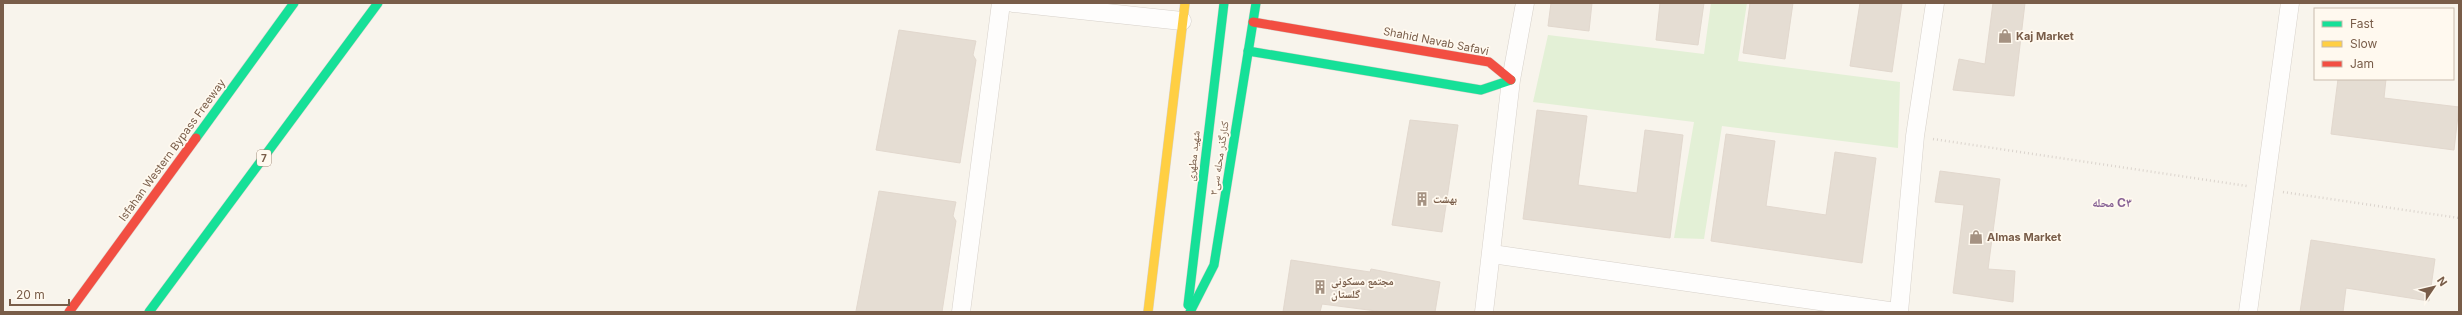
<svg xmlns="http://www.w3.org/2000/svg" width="2462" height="315" font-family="Inter,'Noto Naskh Arabic',sans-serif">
<rect width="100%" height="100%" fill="#f8f4ec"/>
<path fill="#e3f0d6" d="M1711 3H1747L1738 61 1900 82 1898 148 1722 126 1704 239 1674 238 1694 122 1533 102 1548 35 1704 54Z"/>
<g fill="#e5ddd3" stroke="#e2d8ce">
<path d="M1551 3H1592L1589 31 1548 26Z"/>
<path d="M1660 3H1704L1698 45 1656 40Z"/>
<path d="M1750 3H1793L1785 59 1743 53Z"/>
<path d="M1860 3H1902L1892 72 1850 66Z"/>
<path d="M1993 3H2025L2014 96 1953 90 1959 59 1985 64Z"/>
<path d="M899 30 976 41 973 55 976 60 960 163 876 150Z"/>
<path d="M2338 79H2386L2384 98 2459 107 2454 150 2331 134Z"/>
<path d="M1537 110 1587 116 1578 185 1637 193 1645 130 1683 135 1670 238 1523 219Z"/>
<path d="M1410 120 1458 125 1442 232 1392 225Z"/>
<path d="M1726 134 1775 141 1766 206 1826 215 1835 152 1876 158 1862 263 1711 241Z"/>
<path d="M1940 171 2000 179 1988 269 2015 271 2013 302 1953 293 1964 205 1935 202Z"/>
<path d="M879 191 956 202 953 216 956 221 942 312 856 311Z"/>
<path d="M2311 240 2435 259 2429 301 2346 288 2343 312H2300Z"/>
<path d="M1291 260 1370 272 1371 269 1440 282 1435 312H1384L1322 304 1320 312H1283Z"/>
</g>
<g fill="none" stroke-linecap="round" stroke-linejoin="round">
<defs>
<g id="street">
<path d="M1013 3 1182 21"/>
<path d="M1492 254 1896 312"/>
<path d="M961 312 1001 3"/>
<path d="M1484 312 1511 80 1525 3"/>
<path d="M1899 312 1915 136 1935 3"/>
<path d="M2248 312 2290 3"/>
</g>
<g id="fast">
<path d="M1248 51 1481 90 1511 80"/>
<path d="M196 138 294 3"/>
<path d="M1188 305 1224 3"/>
<path d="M149 312 378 3"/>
<path d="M1190 312 1214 265 1256 3"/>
</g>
<path id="slow" d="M1148 312 1185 3"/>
<g id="jam">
<path d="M1253 22 1489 62 1511 80"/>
<path d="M69 312 196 138"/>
</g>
</defs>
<use href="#street" stroke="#d7d1ca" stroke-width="19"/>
<use href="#fast" stroke="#d8d1ca" stroke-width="10"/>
<use href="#slow" stroke="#d8d1ca" stroke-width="10"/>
<use href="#jam" stroke="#d8d1ca" stroke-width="10"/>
<g stroke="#dbd4cd" stroke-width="2.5" stroke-dasharray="1 3" stroke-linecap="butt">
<path d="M1933 139 2247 186"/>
<path d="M2283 192 2459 218"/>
</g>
<use href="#street" stroke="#fefdfc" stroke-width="18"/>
<use href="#fast" stroke="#16e098" stroke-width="9"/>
<use href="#slow" stroke="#ffcf43" stroke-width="9"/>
<use href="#jam" stroke="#f24e42" stroke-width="9"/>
</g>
<defs>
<symbol id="shop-bare" viewBox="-9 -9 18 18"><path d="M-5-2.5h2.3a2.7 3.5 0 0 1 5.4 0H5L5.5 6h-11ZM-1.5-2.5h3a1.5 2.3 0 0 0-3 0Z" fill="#a59282" stroke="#fff9ef" stroke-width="2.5" paint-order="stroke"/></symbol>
<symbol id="building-bare" viewBox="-9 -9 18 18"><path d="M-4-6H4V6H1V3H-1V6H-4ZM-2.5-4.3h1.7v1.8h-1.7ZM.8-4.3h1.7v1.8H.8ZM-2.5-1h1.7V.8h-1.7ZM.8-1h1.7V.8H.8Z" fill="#a59282" stroke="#fff9ef" stroke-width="2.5" paint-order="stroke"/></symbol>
</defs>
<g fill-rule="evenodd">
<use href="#shop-bare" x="1995" y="26" width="20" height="20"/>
<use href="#building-bare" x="1412" y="189" width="20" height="20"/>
<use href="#shop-bare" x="1966" y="227" width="20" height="20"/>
<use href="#building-bare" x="1310" y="277" width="20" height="20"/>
</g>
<g text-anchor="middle" stroke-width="3.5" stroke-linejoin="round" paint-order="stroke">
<rect fill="#fff9ef" stroke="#a18c7b" stroke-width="1" x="257" y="150" width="14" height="16" rx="3"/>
<g font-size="10" font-weight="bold" fill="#795d49">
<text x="264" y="162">7</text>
</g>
<g font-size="11" font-weight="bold" fill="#795d49" stroke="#fff9ef" text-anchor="start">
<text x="2016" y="40">Kaj Market</text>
<text x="1433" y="203">بهشت</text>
<text x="1987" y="241">Almas Market</text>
<text x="1331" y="285">مجتمع مسکونی<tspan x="1331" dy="13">گلستان</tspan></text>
</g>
<g font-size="11" fill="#795d49" stroke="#fff9ef">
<text transform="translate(1436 41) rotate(11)" y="4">Shahid Navab Safavi</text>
<text transform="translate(172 150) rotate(-54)" y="4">Isfahan Western Bypass Freeway</text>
<text transform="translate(1193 156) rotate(-84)" y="4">شهید مطهری</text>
<text transform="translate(1219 158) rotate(-81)" y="4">کنارگذر محله سی۳</text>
</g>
<g font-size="12" font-weight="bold" fill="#876195" stroke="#fff9ef">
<text x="2112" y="207">محله C۳</text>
</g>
</g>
<rect width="2462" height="315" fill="none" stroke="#795d49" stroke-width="8"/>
<rect x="2314" y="8" width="140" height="72" fill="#fff9ef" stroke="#c9bbad"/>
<rect x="2322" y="21" width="20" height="6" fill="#16e098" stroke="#c9bbad"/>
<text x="2350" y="28" font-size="12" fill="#795d49">Fast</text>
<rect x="2322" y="41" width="20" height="6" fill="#ffcf43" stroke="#c9bbad"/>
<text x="2350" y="48" font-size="12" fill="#795d49">Slow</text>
<rect x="2322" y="61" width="20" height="6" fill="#f24e42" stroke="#c9bbad"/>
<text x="2350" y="68" font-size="12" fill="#795d49">Jam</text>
<g transform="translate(2434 287) rotate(55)" stroke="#fff9ef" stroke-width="3" paint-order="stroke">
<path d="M0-3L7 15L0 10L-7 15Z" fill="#795d49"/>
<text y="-6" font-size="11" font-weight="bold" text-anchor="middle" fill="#795d49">N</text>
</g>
<path d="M10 299v6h59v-6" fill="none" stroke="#795d49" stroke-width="2"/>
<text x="16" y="299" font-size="12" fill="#795d49" stroke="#fff9ef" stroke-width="3" paint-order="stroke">20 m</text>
</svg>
